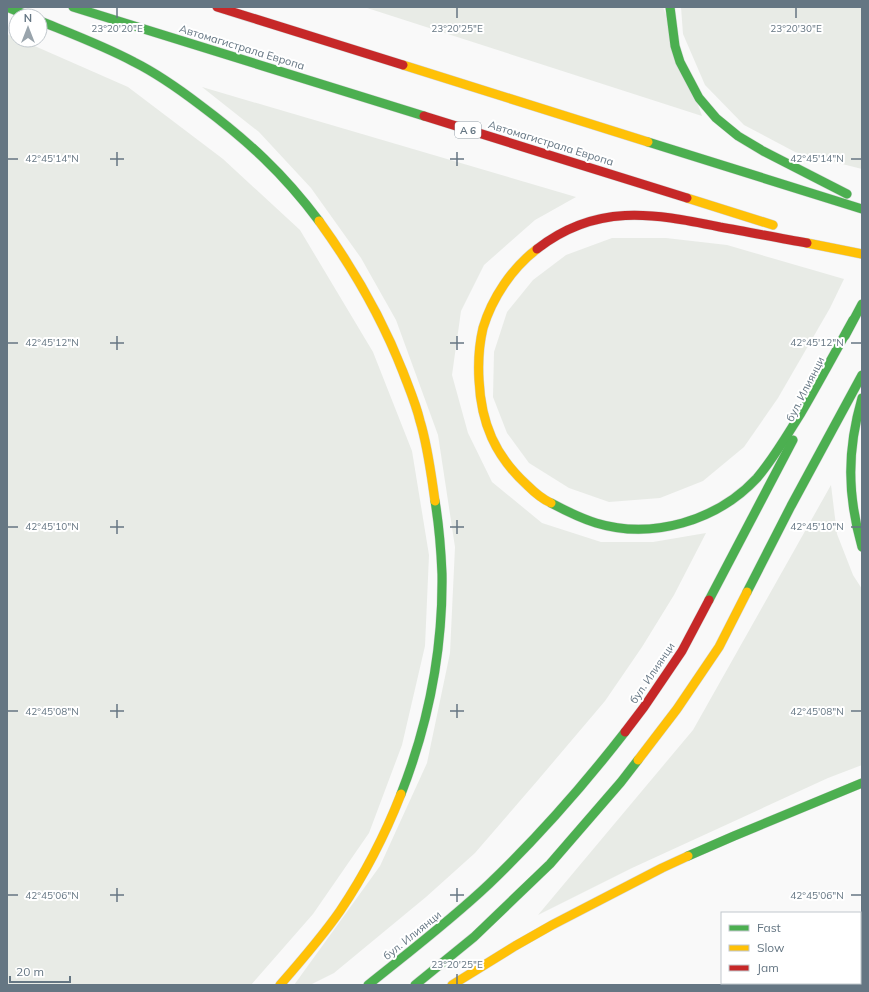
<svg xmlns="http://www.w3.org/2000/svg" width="869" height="992" font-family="Mulish,sans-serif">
<rect width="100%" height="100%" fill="#f9f9f9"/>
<g fill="#e8ebe6">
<path d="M364 7H663L702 116Z"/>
<path d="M681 7H862V169L795 152 744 125 705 85 683 34Z"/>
<path d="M7 34 16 38V40H21L128 87 223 159 300 230 373 352 412 451 429 555 425 646 402 745 369 833 313 914 251 985H7Z"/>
<path d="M202 87 576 197 535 220 484 265 461 311 452 375 468 433 492 482 542 523 601 542H653L706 533 674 595 642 647 605 701 538 780 475 853 426 897 334 973 310 985H294L380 866 427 763 450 653 455 547 438 435 396 320 361 258 311 188 259 132Z"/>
<path d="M612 238H666L727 245 844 279 830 308 778 398 744 447 703 481 660 498 609 502 569 488 529 463 507 433 493 397 494 352 507 312 533 280 566 255Z"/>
<path d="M831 485 837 534 853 575 862 589V765L828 778 632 868 538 915 693 730Z"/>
</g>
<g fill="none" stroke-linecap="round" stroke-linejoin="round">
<defs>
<g id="fast">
<path d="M7 7 29 16"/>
<path d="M73 7 424 116"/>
<path d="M670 7 675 46 680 62 699 98 716 118 738 136 763 151 847 194"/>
<path d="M40 21C72 34 104 46 134 62 158 74 179 89 200 105 247 140 284 174 319 221"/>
<path d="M648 142 862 209"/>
<path d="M845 336 862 304"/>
<path d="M862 398C847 450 847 494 862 547"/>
<path d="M551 503C566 511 580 518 596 523 652 540 717 521 757 478 774 458 787 435 801 413 819 382 836 351 853 320"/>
<path d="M747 592 791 506 862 375"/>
<path d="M709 600 793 440"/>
<path d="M401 794C428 725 443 649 442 574 441 550 439 525 435 501"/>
<path d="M688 856 734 836 862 783"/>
<path d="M368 985C409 952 451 920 489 884 538 837 583 786 625 732"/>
<path d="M415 985 474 937 550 864 621 782 638 760"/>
</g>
<g id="slow">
<path d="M403 65 648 142"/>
<path d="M687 198 773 225"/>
<path d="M319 221C353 268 382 318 403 372 409 388 416 404 420 421 428 447 431 474 435 501"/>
<path d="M807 243 862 254"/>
<path d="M537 249C512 268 492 298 483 328 479 345 478 363 479 380 481 423 495 456 527 485 534 492 542 499 551 503"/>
<path d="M638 760 677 709 719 647 747 592"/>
<path d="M280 985C301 961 322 937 340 911 365 874 385 835 401 794"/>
<path d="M452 985 515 946 552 925 662 868 688 856"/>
</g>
<g id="jam">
<path d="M217 7 403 65"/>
<path d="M424 116 687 198"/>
<path d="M537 249C596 203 652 213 720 227 749 232 778 238 807 243"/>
<path d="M625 732 644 707 682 651 709 600"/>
</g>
</defs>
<use href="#fast" stroke="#d5d6d7" stroke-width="10"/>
<use href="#slow" stroke="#d5d6d7" stroke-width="10"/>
<use href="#jam" stroke="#d5d6d7" stroke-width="10"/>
<use href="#fast" stroke="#4caf50" stroke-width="9"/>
<use href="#slow" stroke="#ffc107" stroke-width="9"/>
<use href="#jam" stroke="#c62828" stroke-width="9"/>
</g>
<path fill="none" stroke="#657683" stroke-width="1.5" d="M117 8V18M457 8V18M796 8V18M117 152V166M457 152V166M8 159H18M110 159H124M450 159H464M851 159H861M117 336V350M457 336V350M8 343H18M110 343H124M450 343H464M851 343H861M117 520V534M457 520V534M8 527H18M110 527H124M450 527H464M851 527H861M117 704V718M457 704V718M8 711H18M110 711H124M450 711H464M851 711H861M117 888V902M457 888V902M8 895H18M110 895H124M450 895H464M851 895H861M457 974V984"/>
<g text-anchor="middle" stroke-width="4" stroke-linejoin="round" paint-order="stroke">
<rect fill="#fff" stroke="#939fa8" stroke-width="1" x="455" y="122" width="26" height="16" rx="3"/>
<g font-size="10" font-weight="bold" fill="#657683">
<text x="468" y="134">A 6</text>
</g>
<g font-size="11" fill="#657683" stroke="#fff">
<text transform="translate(242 47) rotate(17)" y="4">Автомагистрала Европа</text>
<text transform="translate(551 143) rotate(17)" y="4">Автомагистрала Европа</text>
<text transform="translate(805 389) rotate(-63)" y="4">бул. Илиянци</text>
<text transform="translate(652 673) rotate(-56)" y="4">бул. Илиянци</text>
<text transform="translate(412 935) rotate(-39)" y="4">бул. Илиянци</text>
</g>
</g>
<g font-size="10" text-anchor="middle" fill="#657683" stroke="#fff" stroke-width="4" stroke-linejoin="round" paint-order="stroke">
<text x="117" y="32">23°20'20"E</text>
<text x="457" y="32">23°20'25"E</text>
<text x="796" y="32">23°20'30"E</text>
<text x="52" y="162">42°45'14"N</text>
<text x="817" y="162">42°45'14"N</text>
<text x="52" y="346">42°45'12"N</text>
<text x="817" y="346">42°45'12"N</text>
<text x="52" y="530">42°45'10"N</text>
<text x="817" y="530">42°45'10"N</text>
<text x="52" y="715">42°45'08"N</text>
<text x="817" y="715">42°45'08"N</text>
<text x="52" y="899">42°45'06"N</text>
<text x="817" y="899">42°45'06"N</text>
<text x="457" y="968">23°20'25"E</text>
</g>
<rect width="869" height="992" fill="none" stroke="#657683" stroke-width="16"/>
<rect x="721" y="912" width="140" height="72" fill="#ffffff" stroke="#c1c8cd"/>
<rect x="729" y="925" width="20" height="6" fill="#4caf50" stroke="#c1c8cd"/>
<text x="757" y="932" font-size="12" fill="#657683">Fast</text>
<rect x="729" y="945" width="20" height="6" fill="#ffc107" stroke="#c1c8cd"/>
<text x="757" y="952" font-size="12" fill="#657683">Slow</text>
<rect x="729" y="965" width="20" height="6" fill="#c62828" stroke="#c1c8cd"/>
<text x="757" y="972" font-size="12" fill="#657683">Jam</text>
<g transform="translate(28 28)"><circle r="19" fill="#ffffff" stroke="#c1c8cd"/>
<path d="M0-3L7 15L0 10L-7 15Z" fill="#99a4ac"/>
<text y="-6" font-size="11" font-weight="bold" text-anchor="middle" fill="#657683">N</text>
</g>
<path d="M10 976v6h60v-6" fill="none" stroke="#657683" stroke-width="2"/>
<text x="16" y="976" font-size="12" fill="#657683" stroke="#ffffff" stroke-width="3" paint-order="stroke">20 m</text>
</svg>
